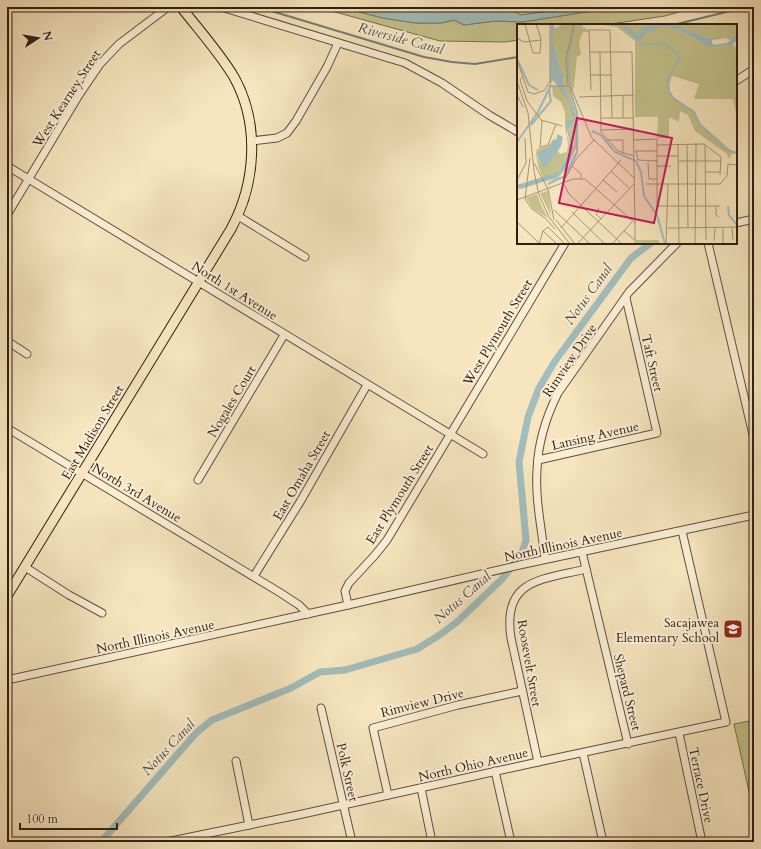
<svg xmlns="http://www.w3.org/2000/svg" width="761" height="849" font-family="Cardo,serif">
<rect width="100%" height="100%" fill="#f6e5be"/>
<filter id="stains"><feTurbulence type="fractalNoise" baseFrequency=".005" numOctaves="4"/><feColorMatrix values="0 0 0 0 .2 0 0 0 0 .09 0 0 0 0 .02 0 0 0 .5 -.17"/></filter>
<radialGradient id="worn" r=".72"><stop offset=".6" stop-color="#630" stop-opacity="0"/><stop offset="1" stop-color="#630" stop-opacity=".3"/></radialGradient>
<g fill="#c4c28c" stroke="#7a704f">
<path d="M317 7H340L383 18 415 23H441L454 20 464 25 495 21 523 22 617 7H697L665 16 604 25H518V40L505 42 440 41Z"/>
<path d="M526 7H581L521 15 514 12Z"/>
<path d="M754 720V814L734 724Z"/>
</g>
<path fill="#a1bdbc" stroke="#747d78" d="M340 7H526L515 12 521 15 581 7H617L523 22 495 21 464 25 454 20 441 23H415L383 18Z"/>
<g fill="none" stroke-linecap="round" stroke-linejoin="round">
<g stroke="#747d78" stroke-width="2">
<path d="M258 7 424 57 452 62 475 64 518 57"/>
<path d="M673 25 747 7"/>
</g>
<path stroke="#a1bdbc" stroke-width="7" d="M101 842 196 733 212 720 291 688 320 672 345 670 417 649 438 636 457 622 501 580 521 556 526 540 519 462 528 417 539 388 555 361 631 258 651 243"/>
<defs>
<g id="minor">
<path d="M221 7 405 63 442 83 489 115 518 132"/>
<path d="M736 81 754 69"/>
<path d="M251 141 277 138 287 133 296 121 327 67 338 43"/>
<path d="M7 166 483 454"/>
<path d="M7 215 79 95 100 64 119 44 168 7"/>
<path d="M238 216 305 257"/>
<path d="M736 223 754 219"/>
<path d="M708 243 754 439"/>
<path d="M7 341 27 354"/>
<path d="M7 428 279 592 299 605 308 614"/>
<path d="M538 460 657 433 626 298"/>
<path d="M198 480 284 335"/>
<path d="M582 552 628 744"/>
<path d="M545 559C542 530 535 500 537 470 538 444 546 417 558 393L629 292 677 243"/>
<path d="M25 567 69 595 102 613"/>
<path d="M254 576 300 502 367 385"/>
<path d="M348 605 345 591 349 583 375 555 387 540 565 243"/>
<path d="M7 680 348 605 524 564 754 515"/>
<path d="M321 708 352 842"/>
<path d="M679 733 702 842"/>
<path d="M583 753 603 842"/>
<path d="M236 761 249 825"/>
<path d="M538 762 511 638C502 579 541 580 586 569"/>
<path d="M495 771 511 842"/>
<path d="M421 788 432 842"/>
<path d="M388 795 373 728 458 705 522 691"/>
<path d="M166 842 298 815 538 762 726 722 682 531"/>
</g>
<path id="major" d="M7 596 231 229C256 183 260 124 234 77 219 52 199 30 181 7"/>
</defs>
<use href="#minor" stroke="#624f3d" stroke-width="9"/>
<use href="#major" stroke="#311d12" stroke-width="11"/>
<use href="#minor" stroke="#f9eed5" stroke-width="7"/>
<use href="#major" stroke="#f6e5be" stroke-width="9"/>
</g>
<defs>
<symbol id="school-square" viewBox="-11 -11 22 22"><rect x="-9" y="-9" width="18" height="18" rx="4" fill="#8f2418" stroke="#f9eed5"/><path d="M0-5L7-2L0 1L-7-2ZM-4 1L0 2.5L4 1V4Q0 6-4 4Z" fill="#fff"/></symbol>
</defs>
<g fill-rule="evenodd">
<use href="#school-square" x="722" y="618" width="22" height="22"/>
</g>
<g text-anchor="middle" stroke-width="4" stroke-linejoin="round" paint-order="stroke">
<g font-size="13" fill="#311d12" stroke="#f9eed5">
<text transform="translate(66 98) rotate(-57)" y="5">West Kearney Street</text>
<text transform="translate(235 290) rotate(32)" y="5">North 1st Avenue</text>
<text transform="translate(497 332) rotate(-59)" y="5">West Plymouth Street</text>
<text transform="translate(569 360) rotate(-56)" y="5">Rimview Drive</text>
<text transform="translate(653 363) rotate(77)" y="5">Taft Street</text>
<text transform="translate(231 401) rotate(-59)" y="5">Nogales Court</text>
<text transform="translate(92 432) rotate(-59)" y="5">East Madison Street</text>
<text transform="translate(595 435) rotate(-13)" y="5">Lansing Avenue</text>
<text transform="translate(301 475) rotate(-60)" y="5">East Omaha Street</text>
<text transform="translate(137 492) rotate(31)" y="5">North 3rd Avenue</text>
<text transform="translate(399 494) rotate(-58)" y="5">East Plymouth Street</text>
<text transform="translate(563 544) rotate(-12)" y="5">North Illinois Avenue</text>
<text transform="translate(155 636) rotate(-12)" y="5">North Illinois Avenue</text>
<text transform="translate(530 663) rotate(80)" y="5">Roosevelt Street</text>
<text transform="translate(628 692) rotate(76)" y="5">Shepard Street</text>
<text transform="translate(422 702) rotate(-14)" y="5">Rimview Drive</text>
<text transform="translate(473 764) rotate(-13)" y="5">North Ohio Avenue</text>
<text transform="translate(348 772) rotate(77)" y="5">Polk Street</text>
<text transform="translate(702 785) rotate(78)" y="5">Terrace Drive</text>
</g>
<g font-size="13" fill="#311d12" stroke="#f9eed5" text-anchor="end">
<text x="719" y="627">Sacajawea<tspan x="719" dy="15">Elementary School</tspan></text>
</g>
<g font-size="14" font-style="italic" fill="#534d45" stroke="#f9eed5">
<text transform="translate(401 38) rotate(15)" y="5">Riverside Canal</text>
<text transform="translate(588 294) rotate(-54)" y="5">Notus Canal</text>
<text transform="translate(462 597) rotate(-41)" y="5">Notus Canal</text>
<text transform="translate(168 747) rotate(-47)" y="5">Notus Canal</text>
</g>
</g>
<g transform="translate(517 24)">
<rect width="220" height="220" fill="#f6e5be"/>
<path d="M47 0H66L65 3 72 6V8H66L62 18 64 31 60 32 57 63 53 70 59 90V124L49 145 41 154 29 160 40 153 51 141 57 121 58 108 55 122 51 105 56 99 57 88 46 61 47 50 43 45 36 16 37 7ZM79 0H103L122 17 108 0H133L129 4 132 7 147 2 165 7 192 24 212 21 219 24 220 93 216 75H177L182 60 155 52 151 64 156 73 178 88 183 99 218 130H214V133L211 134 210 130 178 107 171 91 163 87 162 98 152 93V114H140L141 93H118V17L100 3ZM157 0H220V10L214 14H192ZM35 62 43 63 51 77 55 96H50V111L54 124 42 148 32 155 21 157 31 153 26 154 21 142 19 129 20 125 31 122 37 115 32 123 20 128 25 143 40 126 43 130 50 128 51 121 48 103V88L44 78 36 72ZM31 167 34 191V192L23 169ZM20 170 24 181 31 194 16 185 9 174ZM119 216H142L143 220H119Z" fill="#c4c28c"/>
<path d="M34 0H37V5L47 0 37 7 36 16 43 45 47 50 46 61 57 88 56 128 51 141 39 154 0 166 3 164H0V161L42 148 54 124 49 102 50 96 55 95 51 77 36 56 33 61ZM56 99 57 103 56 122 51 105ZM103 0H108L119 9 132 0H157L192 14H214L220 10V17L215 20 220 24 212 21 192 24 165 7 147 2 131 8 121 18ZM209 14 214 16 210 19 197 21 195 19V16ZM40 110 46 113 44 122 29 143H25L20 128 32 123 36 116 40 115Z" fill="#a1bdbc" fill-rule="evenodd"/>
<path fill="none" stroke="#a1bdbc" stroke-width="2" d="M121 15 124 20H147L163 32 151 56 152 67 156 74 177 88 183 101 210 126 220 129M0 35 12 61 21 66M53 61 51 36 57 5M14 101 34 77 32 65M75 107 84 111 98 128 119 137 124 148 127 172 140 191 148 220M0 118 21 88 34 61M31 160 48 152 60 128V89L53 66M211 182 212 191 220 201"/>
<path fill="none" stroke="#a79579" stroke-width="1" d="M8 0 16 29H23L24 14 19 0M0 14 7 18 24 16M73 28H115L118 199M83 28 84 108 101 127 117 132M0 36 11 68 17 70 28 66 33 57V0M74 51H95M5 53 3 56 10 77 25 97 23 124M0 57 11 89 17 147 22 171 32 193 53 220M51 60 49 35 57 0M32 62H53L75 114 118 155M74 66 72 6H93L95 94M0 71 6 83M106 72V94M62 73 117 71M84 94H117M24 96 45 102M84 106 117 105M90 116H106V130M117 116 140 115V182H203M170 120 171 204M140 121 187 120 204 133 203 151M161 121 162 220M188 121 189 216M24 123 31 121 39 100M118 127H140M119 127 121 136 140 137M140 132H161M13 134 8 175 15 185 28 194 38 205M162 137H204M131 138 132 155H140M17 139 31 165 37 196M55 142 64 150V154M140 142H154M94 147 112 164M188 148H203M48 155 59 135 77 116M0 156 9 139 8 114M86 156 100 168M46 159 52 170 105 220M129 160H203L210 152 211 140 220 141M0 176 56 155H68L118 199V220M199 182V191L202 193M82 184 79 190 84 195M37 186 73 220M55 188 88 220M39 196 58 220M0 198 22 219M44 204 104 136M151 204 220 203M206 204V220M215 204 216 216M26 207 40 220M107 207 118 216M197 217 198 204M22 220 26 207 31 203 48 220M60 220 117 160M95 220 115 198M149 220 151 160M178 220 179 119"/>
<path fill="#c2185b" fill-opacity="0.15" stroke="#c2185b" stroke-width="2" d="M60 94 155 114 137 199 42 179Z"/>
<rect width="220" height="220" fill="none" stroke="#311d12" stroke-width="2"/>
</g>
<rect width="761" height="849" fill="none" stroke="#f6e5be" stroke-width="24"/>
<rect x="8" y="8" width="745" height="833" fill="none" stroke="#311d12" stroke-width="2"/>
<rect x="12" y="12" width="737" height="825" fill="none" stroke="#311d12"/>
<g transform="translate(38 38) rotate(78)" stroke="#f9eed5" stroke-width="3" paint-order="stroke">
<path d="M0-3L7 15L0 10L-7 15Z" fill="#311d12"/>
<text y="-6" font-size="11" font-weight="bold" text-anchor="middle" fill="#311d12">N</text>
</g>
<path d="M20 823v6h97v-6" fill="none" stroke="#311d12" stroke-width="2"/>
<text x="26" y="823" font-size="12" fill="#311d12" stroke="#f9eed5" stroke-width="3" paint-order="stroke">100 m</text>
<rect width="100%" height="100%" filter="url(#stains)"/>
<rect width="100%" height="100%" fill="url(#worn)"/>
</svg>
